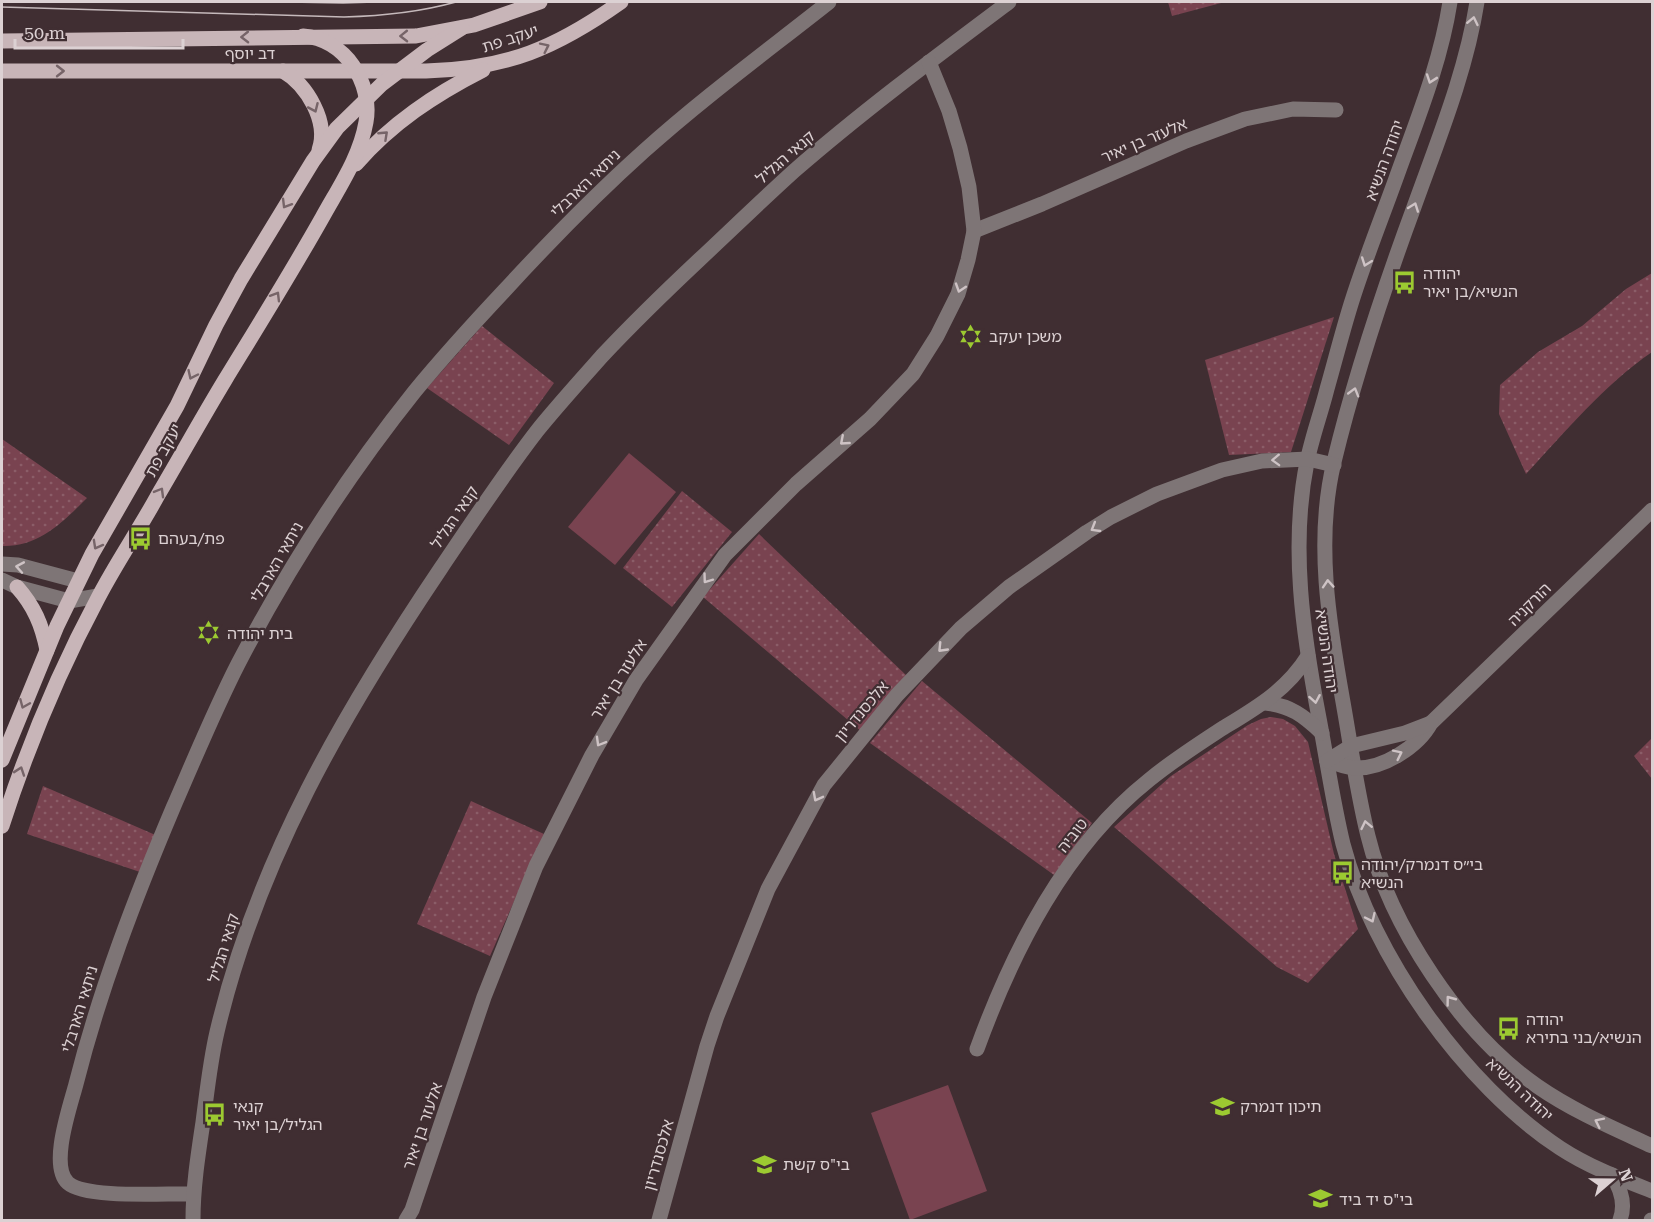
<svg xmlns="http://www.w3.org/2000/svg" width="1654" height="1222" font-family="'Roboto Serif','Noto Sans Hebrew',serif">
<defs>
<pattern id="park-dots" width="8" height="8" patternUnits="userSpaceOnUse" patternTransform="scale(1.5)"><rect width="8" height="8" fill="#794350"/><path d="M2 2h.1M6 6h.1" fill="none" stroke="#8b5d68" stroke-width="1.8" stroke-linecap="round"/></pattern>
</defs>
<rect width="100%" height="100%" fill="#402e32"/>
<g fill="url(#park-dots)">
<path d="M1168 2H1225L1172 16Z"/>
<path d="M1652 273V352C1604 385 1566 431 1526 474L1499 414 1500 385 1538 352 1582 326 1626 289Z"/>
<path d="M1334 317 1291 452 1229 455 1205 360Z"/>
<path d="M482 326 554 383 509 445 427 388Z"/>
<path d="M2 439 87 498C63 522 39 547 2 546Z"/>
<path d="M682 491 732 532 672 607 623 568Z"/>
<path d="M759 534 908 677 862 732 703 597Z"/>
<path d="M922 681 1092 823 1054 875 870 743Z"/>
<path d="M1271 717 1283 719 1295 726 1308 742 1334 854 1358 929 1308 983 1277 967 1114 827 1171 776 1248 725 1261 719Z"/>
<path d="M1652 738V779L1634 756Z"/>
<path d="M43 786 160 837 140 872 27 834Z"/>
<path d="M471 801 544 834 490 956 417 924Z"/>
</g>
<g fill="#794350">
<path d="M629 453 676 492 615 565 568 527Z"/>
<path d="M948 1085 987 1191 910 1220 871 1113Z"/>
</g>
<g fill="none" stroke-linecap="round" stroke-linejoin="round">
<g stroke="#7e7576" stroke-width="15">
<path d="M1450 2C1441 60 1419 115 1399 170 1383 215 1365 259 1351 304 1342 333 1335 361 1327 389 1321 413 1312 437 1307 462 1290 546 1303 634 1319 718 1327 760 1333 803 1343 844 1372 955 1464 1085 1560 1148 1589 1167 1621 1179 1652 1191"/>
<path d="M1477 2C1466 72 1438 140 1414 207 1383 291 1355 375 1334 462 1315 540 1329 624 1343 702 1351 747 1357 792 1368 836 1390 926 1461 1033 1537 1086 1573 1111 1613 1128 1652 1146"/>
<path d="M974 231 1042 204 1186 141 1245 119 1293 109 1336 110"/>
<path d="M2 564 18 565 78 581"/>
<path d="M2 580 17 587 69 601 98 596"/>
<path d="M1265 703C1290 705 1304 716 1322 733"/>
<path d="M1327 761C1336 763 1346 768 1355 768 1383 769 1418 747 1431 723L1652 510"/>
<path d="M1327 761 1351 746 1405 733 1431 723"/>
<path d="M977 1049C1013 950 1065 847 1149 780 1172 761 1197 745 1223 728 1256 708 1287 690 1308 656"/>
<path d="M1612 1175C1621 1189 1626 1204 1620 1220"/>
<path d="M193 1194C167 1193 86 1199 68 1183 49 1166 70 1107 76 1084 100 989 135 898 173 808 194 760 214 711 238 664 288 568 347 476 415 391 443 357 474 323 504 291 549 242 595 195 644 151 703 98 767 51 829 2"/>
<path d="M193 1220C193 1187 198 1155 203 1122 207 1092 210 1062 217 1032 257 861 344 712 441 568 472 522 503 475 537 431 558 405 580 381 602 356 633 323 666 291 699 260 731 230 762 200 794 171 863 111 937 56 1009 2"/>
<path d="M406 1220 412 1210 484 997 536 866 592 755 636 680 725 555 796 484 870 419 913 374 937 336 958 294 968 260 974 231 969 187 960 148 949 111 929 62"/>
<path d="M659 1220 707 1046 717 1016 768 889 824 785 897 695 961 628 1009 587 1087 532 1111 517 1157 494 1222 470 1262 461 1308 459 1334 465"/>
<path d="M1651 1220H1652"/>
</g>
<g stroke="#c8b5b8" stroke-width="15">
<path d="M2 41 416 36 474 25 540 2"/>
<path d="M2 71H426C507 69 556 48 621 2"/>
<path d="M283 71C307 85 329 122 319 150"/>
<path d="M356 164C392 123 434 95 483 70"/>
<path d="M17 587C34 606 42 625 47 650"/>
<path d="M2 760 57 626 92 554 177 406 216 325 241 279 313 161 337 128 382 84 427 50 462 28"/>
<path d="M2 826C27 748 59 671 98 598 116 563 139 530 158 495 181 456 202 418 225 380 258 326 291 273 322 218 339 187 360 157 366 122 373 83 345 39 303 36"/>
</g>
<g stroke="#c5b9bb" stroke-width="1.5">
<path d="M288 2 343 3 375 2"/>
<path d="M2 7 344 17C382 16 420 12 456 2"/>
</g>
</g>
<defs><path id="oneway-chevron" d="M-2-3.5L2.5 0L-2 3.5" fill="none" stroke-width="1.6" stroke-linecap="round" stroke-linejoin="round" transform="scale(1.5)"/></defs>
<g stroke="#cec3c5">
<use href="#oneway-chevron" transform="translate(1473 21) rotate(-78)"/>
<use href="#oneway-chevron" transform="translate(1431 79) rotate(109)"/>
<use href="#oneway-chevron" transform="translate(1414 207) rotate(-70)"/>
<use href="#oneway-chevron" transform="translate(1366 262) rotate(110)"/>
<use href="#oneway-chevron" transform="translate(960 288) rotate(108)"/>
<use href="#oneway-chevron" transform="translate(1354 392) rotate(-74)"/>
<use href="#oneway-chevron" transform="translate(844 441) rotate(139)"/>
<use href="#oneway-chevron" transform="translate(1276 460) rotate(178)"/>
<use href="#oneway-chevron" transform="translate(1095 528) rotate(149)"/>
<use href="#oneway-chevron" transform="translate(20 567) rotate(-170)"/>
<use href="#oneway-chevron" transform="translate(707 579) rotate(126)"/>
<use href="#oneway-chevron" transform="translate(1328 584) rotate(-94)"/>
<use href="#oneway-chevron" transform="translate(942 648) rotate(134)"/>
<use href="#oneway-chevron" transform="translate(1315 699) rotate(80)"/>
<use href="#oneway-chevron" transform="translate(600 742) rotate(120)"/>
<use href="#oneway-chevron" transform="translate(1398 754) rotate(-26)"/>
<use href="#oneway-chevron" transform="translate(817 797) rotate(118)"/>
<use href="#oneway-chevron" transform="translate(1366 825) rotate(-102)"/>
<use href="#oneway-chevron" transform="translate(1371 918) rotate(65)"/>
<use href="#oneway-chevron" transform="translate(1450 1000) rotate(-127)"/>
<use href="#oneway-chevron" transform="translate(1599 1122) rotate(-154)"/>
</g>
<g stroke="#766468">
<use href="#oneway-chevron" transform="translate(404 36) rotate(179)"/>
<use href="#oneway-chevron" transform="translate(245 37) rotate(179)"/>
<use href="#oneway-chevron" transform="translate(545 47) rotate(-26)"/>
<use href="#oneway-chevron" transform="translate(60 71)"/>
<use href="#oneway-chevron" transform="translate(314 108) rotate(66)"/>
<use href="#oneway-chevron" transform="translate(384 135) rotate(-43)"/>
<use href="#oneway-chevron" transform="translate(286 204) rotate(121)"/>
<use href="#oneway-chevron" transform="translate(276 296) rotate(-59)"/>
<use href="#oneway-chevron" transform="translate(192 375) rotate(115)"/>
<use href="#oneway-chevron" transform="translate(160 492) rotate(-60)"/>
<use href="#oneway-chevron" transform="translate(97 545) rotate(119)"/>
<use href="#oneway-chevron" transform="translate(24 704) rotate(113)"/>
<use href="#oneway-chevron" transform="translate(20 771) rotate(-71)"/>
</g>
<defs>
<symbol id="bus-bare" viewBox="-9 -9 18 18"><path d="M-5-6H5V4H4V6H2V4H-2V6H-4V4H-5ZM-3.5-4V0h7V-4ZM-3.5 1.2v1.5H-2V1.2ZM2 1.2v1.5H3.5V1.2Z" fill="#9cca31" stroke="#402e32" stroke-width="2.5" paint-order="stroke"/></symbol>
<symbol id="synagogue-bare" viewBox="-9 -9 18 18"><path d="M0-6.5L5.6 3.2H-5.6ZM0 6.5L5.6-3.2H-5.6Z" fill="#9cca31" stroke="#402e32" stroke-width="2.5" paint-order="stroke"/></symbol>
<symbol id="school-bare" viewBox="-9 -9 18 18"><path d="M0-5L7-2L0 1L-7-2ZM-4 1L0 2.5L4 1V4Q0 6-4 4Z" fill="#9cca31" stroke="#402e32" stroke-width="2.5" paint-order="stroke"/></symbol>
</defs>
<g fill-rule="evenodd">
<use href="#bus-bare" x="1388" y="266" width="33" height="33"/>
<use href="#synagogue-bare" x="954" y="320" width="33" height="33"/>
<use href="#bus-bare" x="124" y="522" width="33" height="33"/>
<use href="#synagogue-bare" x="192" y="616" width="33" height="33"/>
<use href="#bus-bare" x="1326" y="856" width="33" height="33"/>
<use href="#bus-bare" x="1492" y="1012" width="33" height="33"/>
<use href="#school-bare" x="1206" y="1090" width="33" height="33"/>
<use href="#bus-bare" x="198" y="1098" width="33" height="33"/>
<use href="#school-bare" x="748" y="1148" width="33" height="33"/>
<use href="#school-bare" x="1304" y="1182" width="33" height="33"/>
</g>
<g text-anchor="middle" stroke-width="4.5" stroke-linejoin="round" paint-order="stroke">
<g font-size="16" fill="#dcd1d3" stroke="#402e32">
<text transform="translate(510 38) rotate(-18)" y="6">יעקב פת</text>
<text x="250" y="59">דב יוסף</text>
<text transform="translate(1144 140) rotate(-23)" y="6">אלעזר בן יאיר</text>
<text transform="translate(785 157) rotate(-41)" y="6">קנאי הגליל</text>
<text transform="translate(1384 160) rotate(-70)" y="6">יהודה הנשיא</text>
<text transform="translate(585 183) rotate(-44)" y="6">ניתאי הארבלי</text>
<text transform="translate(163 450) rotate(-61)" y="6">יעקב פת</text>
<text transform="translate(454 517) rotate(-56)" y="6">קנאי הגליל</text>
<text transform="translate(276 562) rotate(-60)" y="6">ניתאי הארבלי</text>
<text transform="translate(1529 604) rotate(-45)" y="6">הורקניה</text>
<text transform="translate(1327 651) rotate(82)" y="6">יהודה הנשיא</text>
<text transform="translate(618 679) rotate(-58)" y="6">אלעזר בן יאיר</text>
<text transform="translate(861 711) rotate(-50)" y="6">אלכסנדריון</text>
<text transform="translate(1072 835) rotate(-52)" y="6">טוביה</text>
<text transform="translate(223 948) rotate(-73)" y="6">קנאי הגליל</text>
<text transform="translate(79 1009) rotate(-73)" y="6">ניתאי הארבלי</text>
<text transform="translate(1520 1089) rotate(43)" y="6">יהודה הנשיא</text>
<text transform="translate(422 1126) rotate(-71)" y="6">אלעזר בן יאיר</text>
<text transform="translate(658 1155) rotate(-74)" y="6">אלכסנדריון</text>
</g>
<g font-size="16" fill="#dcd1d3" stroke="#402e32" text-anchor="start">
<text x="1423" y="279">יהודה<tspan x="1423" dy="18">הנשיא/בן יאיר</tspan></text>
<text x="989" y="342">משכן יעקב</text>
<text x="158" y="544">פת/בעהם</text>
<text x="227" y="639">בית יהודה</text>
<text x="1361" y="870">בי״ס דנמרק/יהודה<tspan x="1361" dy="18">הנשיא</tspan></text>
<text x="1526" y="1025">יהודה<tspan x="1526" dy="18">הנשיא/בני בתירא</tspan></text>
<text x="233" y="1112">קנאי<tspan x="233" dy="18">הגליל/בן יאיר</tspan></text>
<text x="1240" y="1112">תיכון דנמרק</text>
<text x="783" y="1170">בי"ס קשת</text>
<text x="1339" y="1205">בי"ס יד ביד</text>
</g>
</g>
<rect width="1654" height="1222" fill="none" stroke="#dcd1d3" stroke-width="6"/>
<g transform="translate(1612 1180) rotate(70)" stroke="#402e32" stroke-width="4.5" paint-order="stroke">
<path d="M0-4.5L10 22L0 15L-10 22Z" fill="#dcd1d3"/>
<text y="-9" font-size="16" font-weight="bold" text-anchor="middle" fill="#dcd1d3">N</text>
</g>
<path d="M15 39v9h168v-9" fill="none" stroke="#dcd1d3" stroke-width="3"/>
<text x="24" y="39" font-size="18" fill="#dcd1d3" stroke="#402e32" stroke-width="4.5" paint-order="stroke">50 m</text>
</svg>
